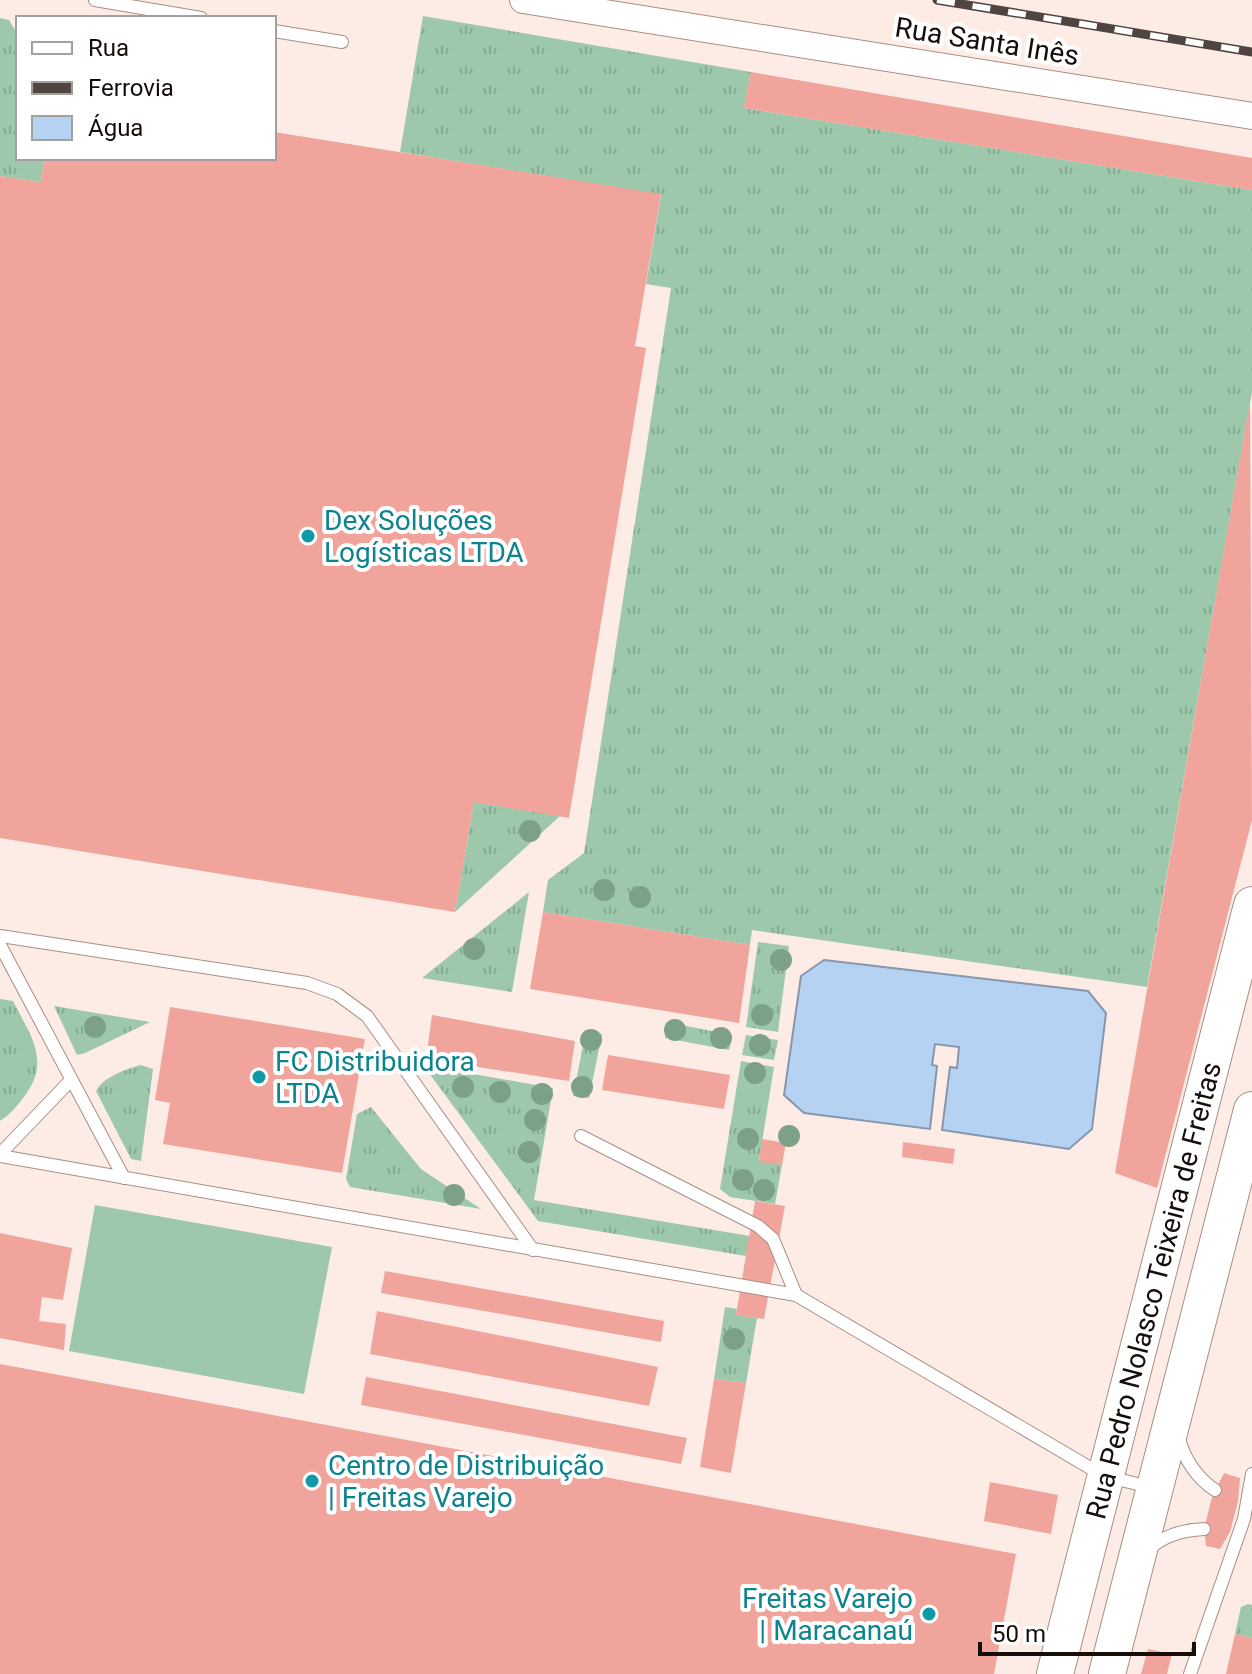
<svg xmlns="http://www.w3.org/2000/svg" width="1252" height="1674" font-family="Roboto,sans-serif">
<defs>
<pattern id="grass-tufts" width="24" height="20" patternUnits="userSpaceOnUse" patternTransform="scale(2)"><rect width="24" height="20" fill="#9dc8ac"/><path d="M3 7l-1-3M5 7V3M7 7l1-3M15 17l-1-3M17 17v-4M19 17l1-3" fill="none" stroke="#86ab93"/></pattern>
</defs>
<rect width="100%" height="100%" fill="#fdece5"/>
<g fill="url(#grass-tufts)">
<path d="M423 16 751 72 744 108 1252 190V392L1147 987 752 930 750 945 543 912 548 880 584 853 671 288 646 284 661 195 400 152Z"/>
<path d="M0 18 9 20 18 35V158H44L41 182 0 176Z"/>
<path d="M474 802 560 816 455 912Z"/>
<path d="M529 892 512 992 422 978Z"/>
<path d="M758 942 789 946 778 1032 746 1027Z"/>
<path d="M0 999 13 1001C29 1033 51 1060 26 1094 18 1105 11 1114 0 1121Z"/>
<path d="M54 1006 150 1022 85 1053 77 1055Z"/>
<path d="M666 1022 732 1035 729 1050 665 1038Z"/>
<path d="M586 1031 602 1034 589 1098 573 1096Z"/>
<path d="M746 1035 778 1040 774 1060 742 1055Z"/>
<path d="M741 1061 774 1067 759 1161 782 1165 775 1204 730 1197 720 1189Z"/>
<path d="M141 1065 153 1069 141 1161 131 1159 96 1091C103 1077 126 1069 141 1065Z"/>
<path d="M423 1065 553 1088 534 1200 750 1236 746 1256 538 1221Z"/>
<path d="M371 1107 421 1169 481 1209 350 1187 346 1179 357 1114Z"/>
<path d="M725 1307 737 1309 736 1315 757 1318 746 1383 714 1379Z"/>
<path d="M1248 1604 1252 1605V1638L1235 1634 1241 1607Z"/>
</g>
<path fill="#9dc8ac" d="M95 1205 332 1247 304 1394 69 1351Z"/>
<path fill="#b6d2f3" stroke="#8697ad" stroke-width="2" d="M824 960 1088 991 1106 1013 1092 1129 1069 1149 942 1130 950 1067 957 1068 959 1047 935 1044 932 1065 937 1066 930 1129 804 1113 784 1095 801 976Z"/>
<g fill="#f0a49b">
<path d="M751 72 1252 158V190L744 108Z"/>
<path d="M274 132 661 194 635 346 646 348 569 818 474 802 455 912 0 838V176L41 182 44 158H274Z"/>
<path d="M1250 401 1252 820 1157 1188 1115 1173Z"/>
<path d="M543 912 750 945 739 1023 530 989Z"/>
<path d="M170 1007 365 1039 342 1173 163 1144 170 1103 155 1100Z"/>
<path d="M432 1015 575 1041 569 1081 426 1059Z"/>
<path d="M608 1055 730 1075 724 1109 602 1090Z"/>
<path d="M762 1139 786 1143 782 1165 759 1162Z"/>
<path d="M903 1142 955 1149 953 1164 902 1157Z"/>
<path d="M755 1201 785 1206 764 1319 736 1315Z"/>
<path d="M0 1233 72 1248 63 1300 42 1297 39 1321 66 1324 64 1350 0 1338Z"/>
<path d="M385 1271 664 1321 661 1342 381 1293Z"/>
<path d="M377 1311 658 1367 649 1406 370 1354Z"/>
<path d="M0 1364 1016 1554 994 1674H0Z"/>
<path d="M366 1377 687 1438 681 1464 361 1405Z"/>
<path d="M714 1379 746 1383 731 1473 700 1467Z"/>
<path d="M1224 1473 1240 1478 1238 1501 1230 1532 1220 1549 1206 1546 1204 1529 1212 1497Z"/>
<path d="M990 1482 1058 1495 1051 1534 984 1521Z"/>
<path d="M1235 1634 1252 1638V1674H1226Z"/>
<path d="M1148 1649 1172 1654 1167 1674H1141Z"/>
</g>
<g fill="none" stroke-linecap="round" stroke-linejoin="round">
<defs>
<g id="lane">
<path d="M95 0 201 18"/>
<path d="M274 31 342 42"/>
<path d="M0 936 307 983 337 994 367 1016 533 1250"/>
<path d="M0 945 124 1178"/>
<path d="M581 1136 758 1226 773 1239 796 1295"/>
<path d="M0 1154 71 1080"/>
<path d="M0 1156 796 1295 1104 1476 1150 1487"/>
<path d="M1179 1439C1185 1460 1197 1478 1215 1490"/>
<path d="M1149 1549C1164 1535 1184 1530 1204 1529"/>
<path d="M1190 1674 1244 1519 1252 1474"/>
</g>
<path id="street" d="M523 0 1252 116"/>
<g id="secondary">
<path id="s1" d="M1055 1674 1252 905"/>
<path d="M1107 1674 1252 1110"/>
</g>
</defs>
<use href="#lane" stroke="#a88e83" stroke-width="14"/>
<use href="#street" stroke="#a88e83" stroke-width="28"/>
<use href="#secondary" stroke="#a88e83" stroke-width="38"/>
<use href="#lane" stroke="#fff" stroke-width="12"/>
<use href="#street" stroke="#fff" stroke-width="26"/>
<use href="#secondary" stroke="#fff" stroke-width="36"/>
<defs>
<path id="rail" d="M937 0 1252 52"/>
</defs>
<use href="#rail" stroke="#4f4440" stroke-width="9"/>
<use href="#rail" stroke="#fff" stroke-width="6" stroke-dasharray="18" stroke-linecap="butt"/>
</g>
<g fill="#7da188">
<circle cx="530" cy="831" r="11"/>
<circle cx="604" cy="890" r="11"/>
<circle cx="640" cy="897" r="11"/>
<circle cx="474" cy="949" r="11"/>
<circle cx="781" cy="960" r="11"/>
<circle cx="762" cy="1015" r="11"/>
<circle cx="95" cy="1027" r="11"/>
<circle cx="675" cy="1030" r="11"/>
<circle cx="721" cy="1038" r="11"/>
<circle cx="591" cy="1040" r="11"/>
<circle cx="760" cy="1045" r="11"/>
<circle cx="755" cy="1073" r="11"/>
<circle cx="463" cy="1087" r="11"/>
<circle cx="582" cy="1087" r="11"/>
<circle cx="500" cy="1092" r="11"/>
<circle cx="542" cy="1094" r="11"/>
<circle cx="535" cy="1120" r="11"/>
<circle cx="789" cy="1136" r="11"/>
<circle cx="748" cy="1139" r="11"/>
<circle cx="529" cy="1152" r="11"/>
<circle cx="743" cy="1180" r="11"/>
<circle cx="764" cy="1190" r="11"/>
<circle cx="454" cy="1195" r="11"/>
<circle cx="734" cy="1339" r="11"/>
</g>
<g fill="#0f9aa8" stroke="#fff" stroke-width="3">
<circle cx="308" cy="536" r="8"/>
<circle cx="259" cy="1077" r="8"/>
<circle cx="312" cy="1481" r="8"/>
<circle cx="929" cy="1614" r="8"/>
</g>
<g text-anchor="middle" stroke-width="8" stroke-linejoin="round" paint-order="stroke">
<g font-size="28" fill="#170e0b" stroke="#fff">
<text transform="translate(987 41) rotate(9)" y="10">Rua Santa Inês</text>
<text dy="10" stroke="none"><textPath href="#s1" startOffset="396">Rua Pedro Nolasco Teixeira de Freitas</textPath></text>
</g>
<g font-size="28" fill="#0d838f" stroke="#fff" text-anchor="start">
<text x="324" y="530">Dex Soluções<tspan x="324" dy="32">Logísticas LTDA</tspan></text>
<text x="275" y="1071">FC Distribuidora<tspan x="275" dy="32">LTDA</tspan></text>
<text x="328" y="1475">Centro de Distribuição<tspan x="328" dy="32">| Freitas Varejo</tspan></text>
<text x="913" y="1608" text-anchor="end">Freitas Varejo<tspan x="913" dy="32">| Maracanaú</tspan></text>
</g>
</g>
<rect x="16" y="16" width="260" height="144" fill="#ffffff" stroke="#a29f9d" stroke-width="2"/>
<rect x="32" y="42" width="40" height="12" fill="#ffffff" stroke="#a29f9d" stroke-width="2"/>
<text x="88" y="56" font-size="24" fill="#170e0b">Rua</text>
<rect x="32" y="82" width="40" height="12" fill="#4f4440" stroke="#a29f9d" stroke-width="2"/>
<text x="88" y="96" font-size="24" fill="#170e0b">Ferrovia</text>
<rect x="32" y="116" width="40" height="24" fill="#b6d2f3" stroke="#a29f9d" stroke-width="2"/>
<text x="88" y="136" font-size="24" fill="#170e0b">Água</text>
<path d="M980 1642v12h214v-12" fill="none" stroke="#170e0b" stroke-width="4"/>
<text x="992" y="1642" font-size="24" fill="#170e0b" stroke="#ffffff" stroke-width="6" paint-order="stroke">50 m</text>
</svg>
